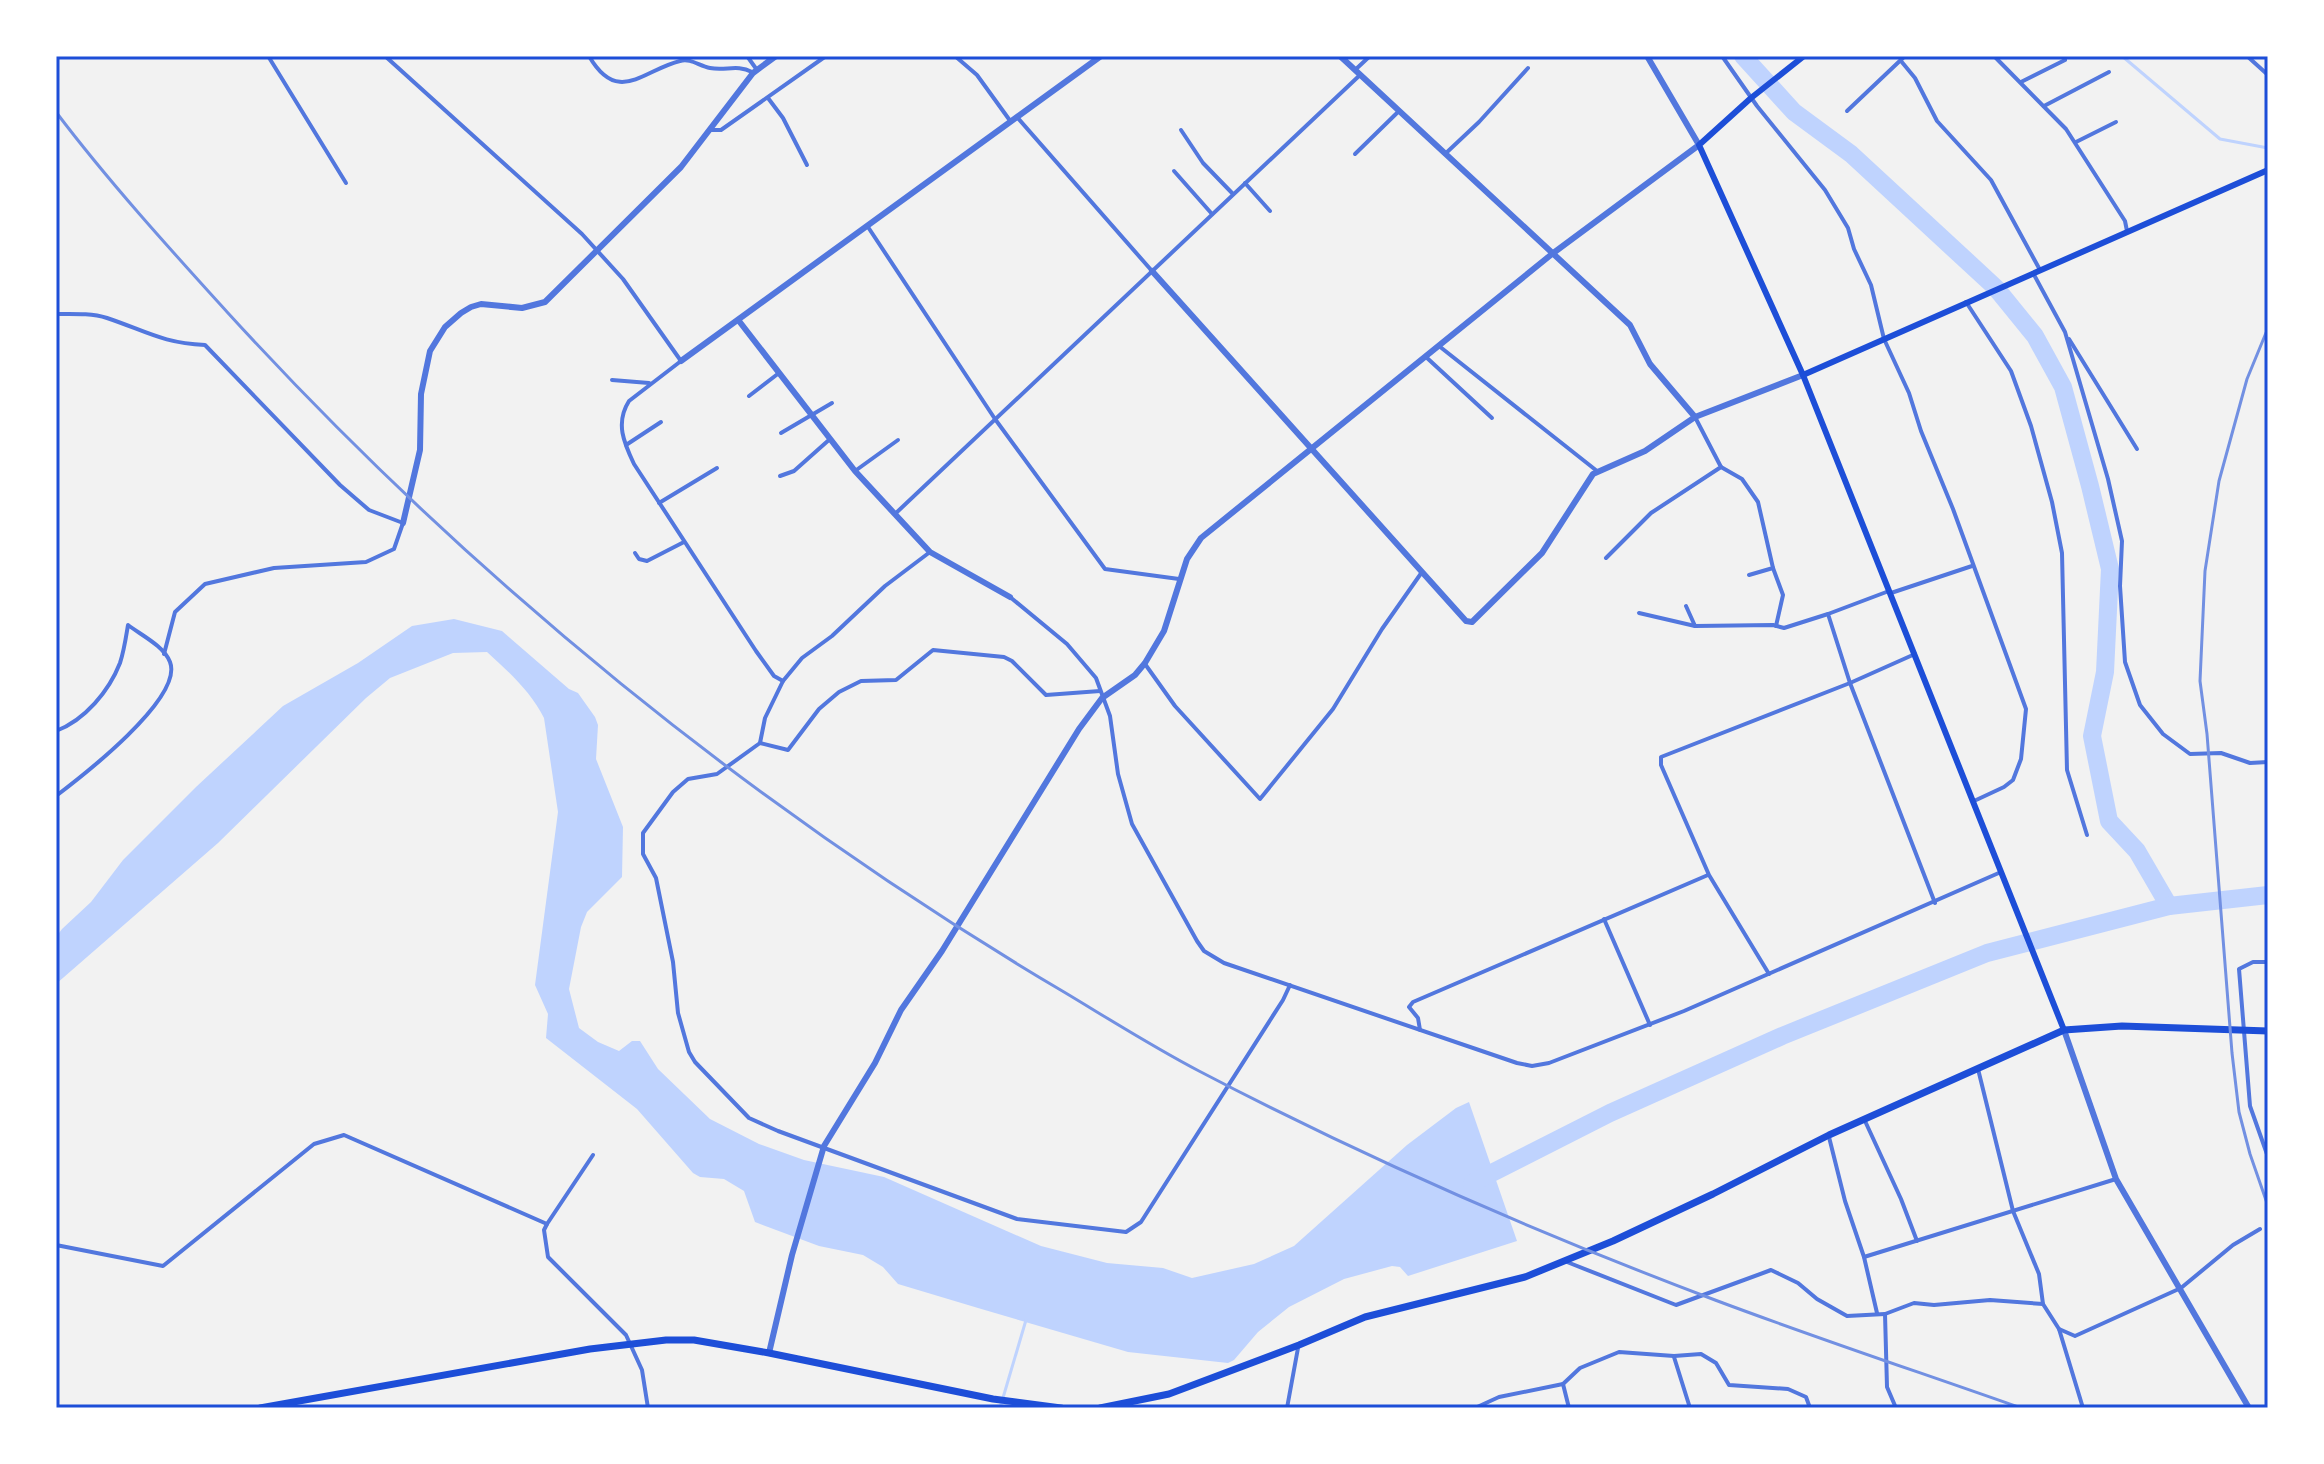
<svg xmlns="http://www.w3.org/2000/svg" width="2324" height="1464" font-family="'Asap Condensed',sans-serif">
<rect width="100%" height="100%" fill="#f2f2f2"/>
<path fill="#bfd3fe" d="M454 619 502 631 569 689 578 693 595 717 598 725 596 759 623 827 622 877 587 912 581 927 569 989 579 1028 598 1042 619 1051 632 1041H640L658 1069 710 1119 759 1144 804 1160 884 1177 1041 1246 1107 1263 1163 1268 1192 1278 1254 1264 1294 1246 1407 1145 1456 1108 1469 1102 1517 1241 1408 1276 1400 1267 1392 1266 1344 1279 1289 1307 1258 1332 1234 1360 1228 1363 1128 1352 978 1308 898 1284 883 1267 863 1255 819 1246 755 1222 744 1191 724 1179 700 1177 693 1173 637 1109 546 1038 548 1014 535 985 558 812 544 718C531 692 509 672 487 652L453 653 390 678 366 698 218 843 56 984V937L62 929 91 902 123 860 196 787 283 706 358 663 412 626Z"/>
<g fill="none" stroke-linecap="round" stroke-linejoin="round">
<g stroke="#bfd3fe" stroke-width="3">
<path d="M2122 56 2220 139 2268 148"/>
<path d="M1000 1408 1026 1320"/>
</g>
<g stroke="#bfd3fe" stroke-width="18">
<path d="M1743 56 1794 112 1851 154 1996 288 2035 336 2063 387 2090 486 2110 569 2105 672 2092 736 2109 821 2137 851 2169 906"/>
<path d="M1472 1183 1610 1113 1782 1036 1987 953 2169 906 2268 895"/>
</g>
<g stroke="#5277de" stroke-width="4">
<path d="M268 56 346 183"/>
<path d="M385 56 582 234 623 279 681 361 629 401C615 423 624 443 634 464L756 651 774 676 783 681"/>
<path d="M589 56C618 106 643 70 680 61 691 58 699 66 710 68 726 71 737 64 752 72"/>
<path d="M747 56 757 70"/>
<path d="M955 56 977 75 1011 122"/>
<path d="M1722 56 1757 106 1825 190 1848 228 1854 249 1871 285 1884 339 1909 393 1921 431 1953 509 2026 709 2021 759 2013 780 2004 787 1974 801"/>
<path d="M1994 56 2066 129 2125 221 2127 231"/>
<path d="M2247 56 2268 75"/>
<path d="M1901 61 1915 78 1937 121 1991 180 2040 270"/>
<path d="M1355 70 1370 56"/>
<path d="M2021 82 2065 60"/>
<path d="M768 98 783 118 807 165"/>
<path d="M2044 106 2109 72"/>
<path d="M1847 111 1905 56"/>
<path d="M1017 117 1152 271"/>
<path d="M710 130H721L826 56"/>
<path d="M1181 130 1203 163 1233 194"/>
<path d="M2076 142 2116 122"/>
<path d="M1355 154 1399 111"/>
<path d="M1445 154 1479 122 1528 68"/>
<path d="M1174 171 1212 214"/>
<path d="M1245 183 1270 211"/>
<path d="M868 227 995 419 1105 569 1179 579"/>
<path d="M2033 273 2065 332 2108 479 2122 541 2120 586 2125 662 2140 705 2163 734 2190 754 2221 753 2250 763 2268 762"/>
<path d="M1966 302 2011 371 2031 426 2052 502 2062 553 2067 770 2087 835"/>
<path d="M56 314C73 314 91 313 107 318 146 331 162 343 205 345L340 485 369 510 403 523 394 549 366 562 274 568 205 584 175 612 164 654"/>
<path d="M2069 339 2137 449"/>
<path d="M1439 346 1597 471"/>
<path d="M1426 357 1492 418"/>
<path d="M612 380 649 383"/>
<path d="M749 396 779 373"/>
<path d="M781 433 832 403"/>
<path d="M626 445 661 422"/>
<path d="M1721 467 1742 479 1758 502 1773 568 1749 575"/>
<path d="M855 471 898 440"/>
<path d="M780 476 794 471 830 439"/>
<path d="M659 503 717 468"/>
<path d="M896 513 1360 75"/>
<path d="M930 552 885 586 832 636 802 658 783 681 765 718 760 743 717 774 688 779 673 792 643 833V854L656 878 673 962 678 1013 689 1052 695 1062 749 1118 778 1131 1017 1219 1126 1232 1141 1222 1283 1000 1290 985"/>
<path d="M635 553 639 559 647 561 684 542"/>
<path d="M1606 558 1651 513 1721 467 1695 417"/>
<path d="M1773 568 1783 595 1776 626"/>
<path d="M1889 591 1828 614 1850 683 1935 903"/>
<path d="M1891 593 1972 566"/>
<path d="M1010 597 1067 644 1096 678 1110 716 1118 774 1132 824 1197 941 1204 951 1224 963 1517 1063 1532 1066 1549 1063 1684 1011 2001 872"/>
<path d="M1686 606 1695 626 1773 625 1784 628 1828 614"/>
<path d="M1639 613 1695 626"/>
<path d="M1145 664 1175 706 1260 799 1333 709 1382 629 1422 572"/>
<path d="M56 731C85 720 109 691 120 663 124 651 126 637 128 625 141 635 164 646 170 662 184 698 81 777 56 796"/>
<path d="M760 743 788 750 819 709 839 692 861 681 896 680 933 650 1004 657 1012 661 1046 695 1100 691"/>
<path d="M1604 919 1650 1025"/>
<path d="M2268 962H2253L2239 969 2250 1106 2268 1157"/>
<path d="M1769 974 1709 875 1661 765V757L1850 683 1915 654"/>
<path d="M1420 1030 1418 1018 1409 1007 1413 1002 1708 875"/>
<path d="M1978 1069 2013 1211 2039 1274 2043 1304"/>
<path d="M1865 1121 1901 1199 1917 1241"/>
<path d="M1829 1137 1845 1201 1864 1257 1877 1313"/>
<path d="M593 1155 547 1224 544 1230 548 1257 626 1335 642 1370 648 1408"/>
<path d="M56 1245 163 1266 314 1144 344 1135 547 1224"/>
<path d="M1864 1257 2116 1179"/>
<path d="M1567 1262 1676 1305 1771 1270 1798 1283 1817 1299 1847 1316 1885 1314 1914 1303 1934 1305 1990 1300 2043 1304 2059 1329 2083 1408"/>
<path d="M1885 1314 1887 1387 1896 1408"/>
<path d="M2059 1329 2075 1336 2181 1288 2233 1245 2260 1229"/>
<path d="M1674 1357 1690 1408"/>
<path d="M1563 1384 1569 1408"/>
<path d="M1287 1408 1298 1348"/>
<path d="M1475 1408 1499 1397 1563 1384 1580 1368 1619 1352 1674 1356 1701 1354 1716 1363 1729 1385 1788 1389 1806 1397 1810 1408"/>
</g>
<g stroke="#5277de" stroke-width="6">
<path d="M1340 56 1630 325 1650 364 1695 417"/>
<path d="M1152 271 1466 621 1472 622 1542 553 1593 474 1645 451 1695 417 1803 375"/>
<path d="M739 321 855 471 930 552 1010 597"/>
<path d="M681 361 1101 56"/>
<path d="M403 523 420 450 421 394 430 351 445 327 461 313 471 307 481 304 522 308 545 302 681 167 753 73 776 56"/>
<path d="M2064 1030 2116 1179 2249 1408"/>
<path d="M769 1353 792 1255 824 1146 875 1063 901 1010 942 951 1079 729 1102 698 1135 675 1145 663 1164 631 1187 559 1201 538 1552 254 1699 145 1647 56"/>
</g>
<g stroke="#1d4ed8" stroke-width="6">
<path d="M1804 56 1751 98 1699 145 1803 375 2064 1030"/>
<path d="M1803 375 2268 170"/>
</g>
<g stroke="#1d4ed8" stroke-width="7">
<path d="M260 1408 590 1349 666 1340H694L769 1353 993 1399 1061 1408"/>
<path d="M1100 1408 1169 1394 1299 1345 1365 1317 1525 1277 1613 1241 1713 1194 1829 1135 2064 1030 2122 1026 2268 1031"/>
</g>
<g stroke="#7290e2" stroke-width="3">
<path d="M56 112C109 182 169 248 228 313 471 579 754 809 1064 992 1109 1019 1153 1047 1199 1071 1365 1158 1540 1234 1715 1300 1816 1338 1919 1372 2021 1408"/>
<path d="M2268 328 2247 379 2219 481 2205 571 2200 681 2207 734 2232 1053 2239 1112 2250 1154 2268 1206"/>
</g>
</g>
<rect width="2324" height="1464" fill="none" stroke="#ffffff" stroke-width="116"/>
<rect x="58" y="58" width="2208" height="1348" fill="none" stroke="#1d4ed8" stroke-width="3"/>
</svg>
